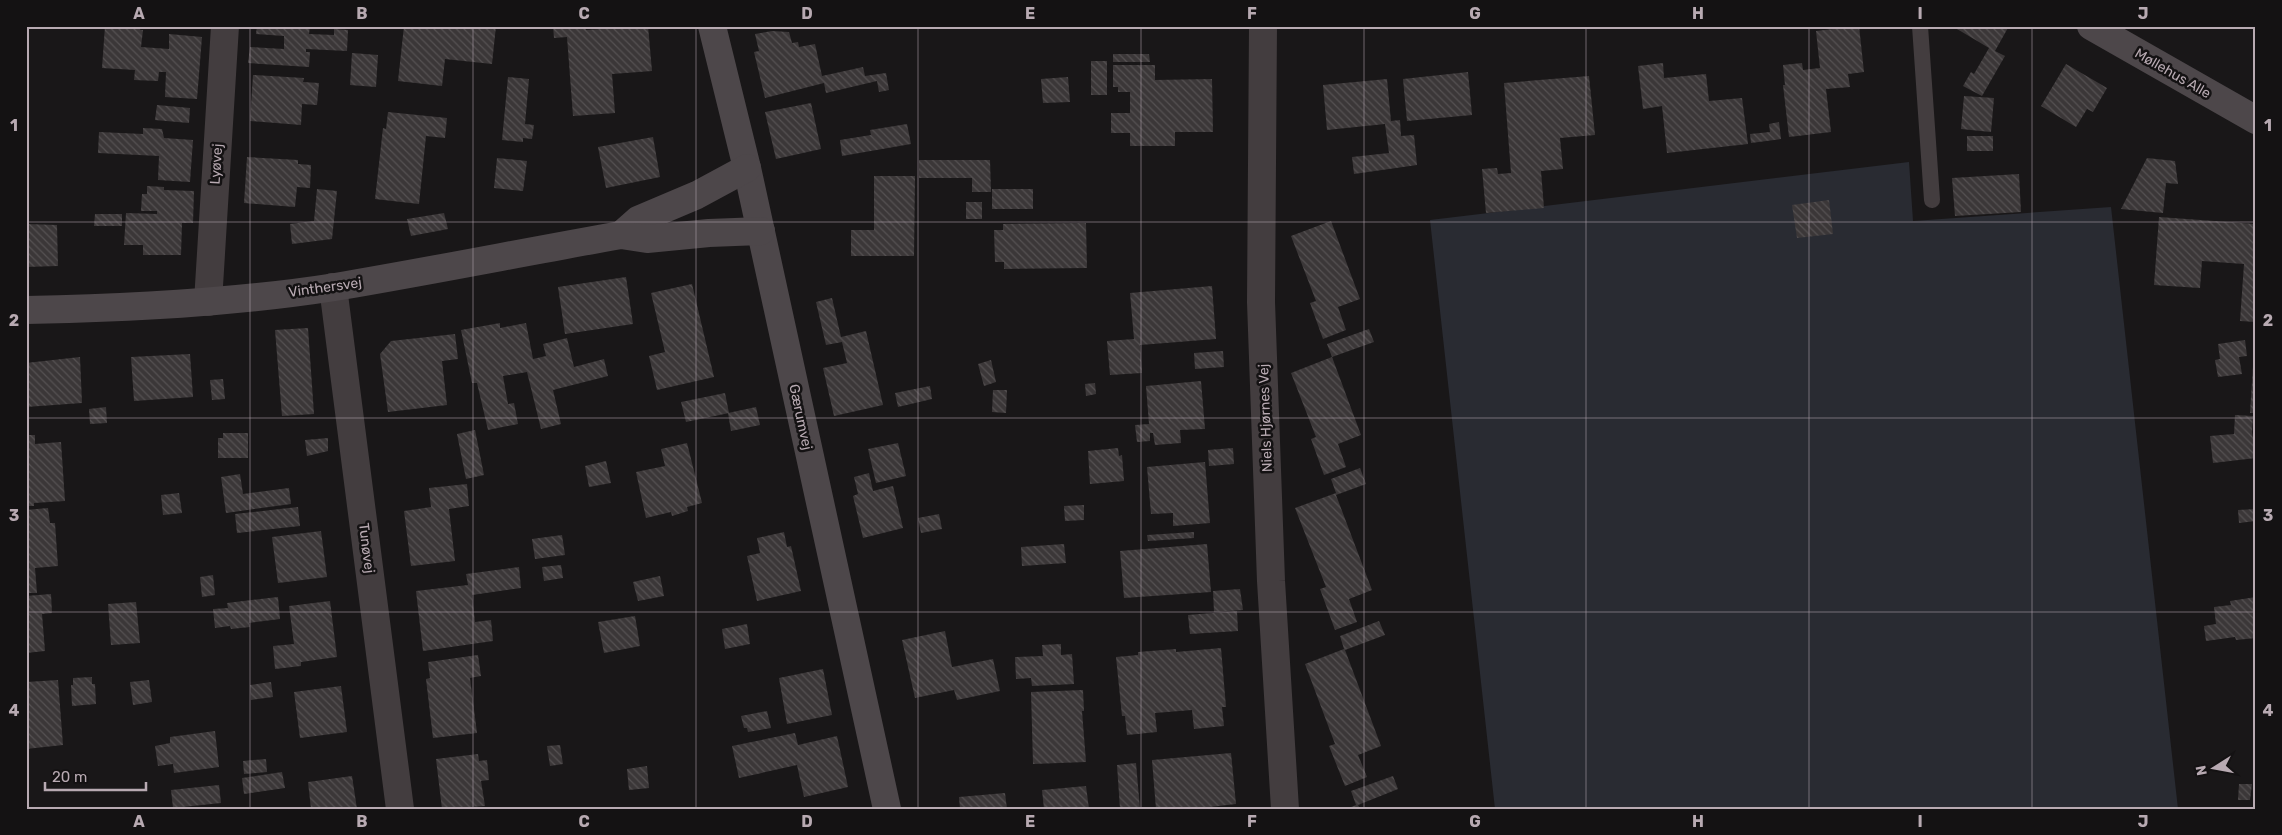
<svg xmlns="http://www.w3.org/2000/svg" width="2282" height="835" font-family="Rubik,sans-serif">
<defs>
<pattern id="building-back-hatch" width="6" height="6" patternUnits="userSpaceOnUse" patternTransform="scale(1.25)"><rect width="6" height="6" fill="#3b3738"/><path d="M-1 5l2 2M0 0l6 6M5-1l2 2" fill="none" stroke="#555152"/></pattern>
</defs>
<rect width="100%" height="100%" fill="#191718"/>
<path fill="#292b32" d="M1909 162 1913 221 2111 207 2178 809H1495L1430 220Z"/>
<g fill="url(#building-back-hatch)">
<path d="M105 26H141L140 30H143L141 47 169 49V34L202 37 197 99 165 97 166 72H159L158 81 134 80 135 70 102 68Z"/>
<path d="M257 26H310L309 34 334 35V29L348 30 347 51 306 49V52H310L309 67 248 63 250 47 284 49V36L256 34Z"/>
<path d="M404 26H496L492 64 445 59 442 86 398 81Z"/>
<path d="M553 26H586V30L648 26 652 71 612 74 615 113 573 116 567 37 554 38Z"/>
<path d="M1859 26 1864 72 1848 74 1850 87 1826 89 1831 132 1789 137 1783 85H1785L1783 65 1802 63 1803 70 1820 68 1816 31Z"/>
<path d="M1952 26H2009L1995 51 2005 56 1982 96 1963 86 1971 72 1974 74 1989 48Z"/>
<path d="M772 31 789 32 792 43 798 42 799 47 815 44 822 76 863 67 865 76 886 73 889 90 879 92 877 81 826 93 824 83 765 98 754 52 759 51 755 34Z"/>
<path d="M352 53 378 55 376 87 350 85Z"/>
<path d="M1113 54H1149L1150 62H1113Z"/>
<rect x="1091" y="61" width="16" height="34"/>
<path d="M1663 63 1664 78 1706 74 1709 101 1742 98 1748 144 1667 153 1662 106 1643 109 1638 66Z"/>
<path d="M2066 64 2107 88 2093 112 2087 109 2076 127 2041 106Z"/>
<path d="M1113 65H1155V80L1212 79 1213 132H1175V146H1130V133H1111V113H1130V92H1118V87H1113Z"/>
<path d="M1468 72 1472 115 1407 121 1403 79Z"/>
<path d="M253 75 304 78 303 82 319 83 317 105 302 104 301 125 250 121Z"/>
<path d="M1589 76 1595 135 1560 138 1563 169 1541 171 1544 208 1486 213 1482 169 1497 168 1498 174 1511 173 1504 83Z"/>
<path d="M508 77 529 79 525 124 534 125 532 139 523 138V142L502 140Z"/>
<path d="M1068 77 1070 102 1043 103 1041 79Z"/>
<path d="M1387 79 1391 121 1400 120 1401 136 1414 135 1417 165 1354 174 1352 157 1389 153 1385 124 1327 130 1323 85Z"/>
<path d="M1964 96 1994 98 1991 132 1961 129Z"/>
<path d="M811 103 821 149 776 159 765 112Z"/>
<path d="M157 105 190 108 189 123 155 120Z"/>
<path d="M388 112 447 118 445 138 426 136 419 204 375 199 383 128 386 129Z"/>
<path d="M1779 122 1781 139 1751 143 1750 134 1770 132 1769 124Z"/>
<path d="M907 124 911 144 842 156 840 140 871 135 870 130Z"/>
<path d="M143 128 162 129 164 138 193 140 190 182 158 180 159 156 98 153 99 132 143 134Z"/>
<rect x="1967" y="136" width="26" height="15"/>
<path d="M653 137 660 177 606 188 598 147Z"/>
<path d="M247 157 298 160V164L311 165 310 188 297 187 295 207 244 203Z"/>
<path d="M497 158 527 161 523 191 494 188Z"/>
<path d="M2147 158 2175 161 2178 184 2166 183 2163 213 2121 209Z"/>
<path d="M919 160H990L991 192H972V178H919Z"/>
<path d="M2019 174 2021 212 1955 216 1952 178Z"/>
<path d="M874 176H915L914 256H851V230H874Z"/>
<path d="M147 186 164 187V190L194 191 193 223H182L181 255H143V245H124L126 213 157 214V211H141L142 194H147Z"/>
<path d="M317 189 337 191 332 239 292 244 290 224 314 221Z"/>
<rect x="992" y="189" width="41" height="20"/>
<path d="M1829 200 1833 234 1797 238 1792 205Z"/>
<rect x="966" y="202" width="16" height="17"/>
<path d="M444 213 448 229 411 236 407 219Z"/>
<path d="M95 214H122V226H94Z"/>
<path d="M2159 217 2256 224V322L2240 321 2244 264 2202 261 2200 288 2154 285Z"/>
<path d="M1331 221 1360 299 1338 307 1346 330 1323 339 1310 303 1316 301 1291 236Z"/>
<path d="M1086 223 1087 268 1004 269V262H995L994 230H1003V224Z"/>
<path d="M26 224 57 225 58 266 26 267Z"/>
<path d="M626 277 633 324 565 334 558 287Z"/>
<path d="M692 284 714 377 657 390 649 356 665 352 651 293Z"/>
<path d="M1212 286 1216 339 1140 345 1142 373 1110 375 1107 341 1134 339 1130 293Z"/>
<path d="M832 298 841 337 866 331 883 405 834 416 823 368 847 363 842 342 826 345 816 302Z"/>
<path d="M500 323V328L526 323 533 359 546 356 543 344 567 338 574 367 604 359 608 376 553 390 561 424 541 429 527 372 503 376 508 404 514 403 518 424 488 430 477 383H472L461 330Z"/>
<path d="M308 328 314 414 282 416 275 330Z"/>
<path d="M1369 329 1374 342 1332 357 1327 344Z"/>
<path d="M455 334 458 359 442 361 447 405 388 412 380 354 391 341Z"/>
<path d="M2245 340 2247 356 2239 357 2242 374 2218 377 2215 360 2220 359 2218 344Z"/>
<path d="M1223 351 1224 367 1195 369 1194 353Z"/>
<path d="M2254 351H2256V413H2250Z"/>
<path d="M190 354 193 397 134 401 131 357Z"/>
<path d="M80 357 82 403 26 407V363Z"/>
<path d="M1332 357 1361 435 1338 444 1346 467 1324 475 1311 439 1316 437 1291 373Z"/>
<path d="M991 360 996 382 984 386 978 364Z"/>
<path d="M223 379 225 399 212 400 210 380Z"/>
<path d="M1201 381 1205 429 1180 430 1181 443 1155 445 1153 433H1150V441L1137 442 1135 425 1149 424 1146 386Z"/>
<path d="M1095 383 1096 394 1086 396 1085 384Z"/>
<path d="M930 386 932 399 898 407 895 393Z"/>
<path d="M993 390H1007L1006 413 992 412Z"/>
<path d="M725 393 729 413 686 422 681 402Z"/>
<path d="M106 407 107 423 90 424 89 409Z"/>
<path d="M756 407 760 425 731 431 728 413Z"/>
<path d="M2235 415 2253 416 2252 432 2256 458 2213 463 2210 436 2234 434Z"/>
<path d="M475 430 484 475 466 479 457 434Z"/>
<path d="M223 433H248V458H218V438H223Z"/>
<path d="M26 435H35V444L61 442 65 501 34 503V506H26Z"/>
<path d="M328 438V451L307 456 305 440Z"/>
<path d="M687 443 702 503 687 507 688 511 672 516 671 512 646 518 636 472 665 466 661 449Z"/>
<path d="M898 443 906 476 876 483 868 449Z"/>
<path d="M1118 448 1119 456 1122 455 1124 481 1090 484 1088 451Z"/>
<path d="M1233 448 1234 464 1209 466 1208 450Z"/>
<path d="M606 461 611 483 589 487 585 466Z"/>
<path d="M1205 462 1210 523 1173 526V513L1151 514 1147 467Z"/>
<path d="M1360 468 1366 484 1336 495 1372 590 1349 599 1357 622 1335 630 1320 589 1326 587 1295 508 1336 493 1331 479Z"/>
<path d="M869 473 873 491 893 486 903 528 863 538 853 496 858 494 854 477Z"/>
<path d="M240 474 243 494 289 488 291 504 226 513 221 477Z"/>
<path d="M467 484 469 506 449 509 455 561 411 566 404 511 431 507 429 488Z"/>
<path d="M179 493 182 513 163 515 161 495Z"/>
<path d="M1084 505V520L1065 521 1064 506Z"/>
<path d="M298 507 300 526 237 533 235 514Z"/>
<path d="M48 508 50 523H55L58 566 35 568 37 593H26V510Z"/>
<path d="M2256 509V521L2239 523 2238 510Z"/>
<path d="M939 514 942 529 921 533 918 518Z"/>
<path d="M321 531 327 577 278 583 272 537Z"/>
<path d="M784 532 787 547 791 546 801 591 757 601 747 556 760 553 757 538Z"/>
<path d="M1194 532V538L1148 541 1147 535Z"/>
<path d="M562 535 565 555 535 559 532 539Z"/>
<path d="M1064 544 1066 563 1022 566 1021 547Z"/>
<path d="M1207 544 1211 592 1124 598 1120 551Z"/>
<path d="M561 565 563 578 544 581 542 567Z"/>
<path d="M519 567 521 588 472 595 475 622 491 620 493 641 423 651 416 591 468 585 466 574Z"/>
<path d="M213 575 215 595 202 597 200 577Z"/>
<path d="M660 576 664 596 638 601 633 582Z"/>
<path d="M1240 589 1243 610 1214 612 1213 591Z"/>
<path d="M51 594 52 613 42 614 45 651 26 653V596Z"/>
<path d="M278 597 280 619 249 623 250 627 231 629 230 626 215 628 213 609 228 608 227 603Z"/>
<path d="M2256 597V638L2236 640 2235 637 2206 641 2204 626 2216 624 2214 607 2231 605 2230 601Z"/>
<path d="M330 601 337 657 301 662V666L275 669 273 646 294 644 289 606Z"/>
<path d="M136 602 140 643 111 645 108 604Z"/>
<path d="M1237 611 1238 631 1190 634 1188 615Z"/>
<path d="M635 616 640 646 604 653 598 622Z"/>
<path d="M1379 621 1385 635 1345 650 1381 746 1358 755 1367 777 1345 786 1329 746 1335 744 1305 664 1344 649 1340 636Z"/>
<path d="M747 624 750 644 725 649 722 629Z"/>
<path d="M945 631 952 667 993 659 1000 691 957 700 954 690 915 698 902 640Z"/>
<path d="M1061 644V655L1072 654 1074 684 1032 686 1031 678 1016 679 1015 657 1043 656 1042 645Z"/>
<path d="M1221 648 1226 707H1222L1224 726 1194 729 1192 710 1155 713 1157 732 1127 735 1125 716H1122L1116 657 1138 655V652L1176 649V652Z"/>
<path d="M478 655 481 676 470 678 477 733 433 738 426 679 430 678 428 662Z"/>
<path d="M823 669 832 715 787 724 779 678Z"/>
<path d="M92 677V684H95L96 704 72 706 71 685H73V678Z"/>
<path d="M58 680 63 745 26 749V682Z"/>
<path d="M149 680 152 702 133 705 130 682Z"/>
<path d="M271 682 273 697 251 700 250 685Z"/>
<path d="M341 686 347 732 300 738 294 692Z"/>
<path d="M1083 690 1084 711H1082L1086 762 1033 764 1031 692Z"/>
<path d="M767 711 771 728 748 732 747 728H744L741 716Z"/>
<path d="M215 731 219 767 174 773 173 764 158 766 155 746 170 743V737Z"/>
<path d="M795 733 798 745 837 736 848 787 804 797 797 765 739 778 732 746Z"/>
<path d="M560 745 563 764 550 766 547 746Z"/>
<path d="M1231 753 1236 804 1192 809H1156L1152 760Z"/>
<path d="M478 754 479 761 487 760 489 780 481 781 485 806 442 809 436 759Z"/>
<path d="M266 759 267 772 244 774 243 761Z"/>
<path d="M1136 763 1140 809H1120L1117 765Z"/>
<path d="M647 766 649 788 629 790 627 769Z"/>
<path d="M282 772 285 788 244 794 242 778Z"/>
<path d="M352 776 357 809H311L308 782Z"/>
<path d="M1393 776 1398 789 1358 805 1360 809H1346L1356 805 1351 791Z"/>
<path d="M2239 784H2252L2250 800H2238Z"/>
<path d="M219 785 221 803 173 808 171 790Z"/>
<path d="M1086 786 1089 809H1044L1042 790Z"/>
<path d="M1005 793 1007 809H960L959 797Z"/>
</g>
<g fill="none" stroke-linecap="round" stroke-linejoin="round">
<path stroke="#433d3f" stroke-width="16" d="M1920 26 1932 200"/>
<g stroke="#433d3f" stroke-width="28">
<path d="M1263 26 1261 302 1271 581 1285 809"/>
<path d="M333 287 400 809"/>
<path d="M208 302 225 26"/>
</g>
<g stroke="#4d474a" stroke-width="28">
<path d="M712 26 747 168 887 809"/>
<path d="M2091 26 2256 120"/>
<path d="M621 235 638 220 697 195 747 168"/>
<path d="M26 310C129 308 233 303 335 287 430 271 525 252 621 235L647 239 709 233 761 231"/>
</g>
</g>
<path fill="none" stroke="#b8aab2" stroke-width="1" stroke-opacity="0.55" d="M250 26V809M473 26V809M696 26V809M918 26V809M1141 26V809M1364 26V809M1586 26V809M1809 26V809M2032 26V809M26 222H2256M26 418H2256M26 612H2256"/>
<g text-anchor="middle" stroke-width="5" stroke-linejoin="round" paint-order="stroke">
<g font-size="14" fill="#b8aab2" stroke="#141213">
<text transform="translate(2173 73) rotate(30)" y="5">Møllehus Alle</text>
<text transform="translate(216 164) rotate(-86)" y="5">Lyøvej</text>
<text transform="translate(325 287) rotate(-8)" y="5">Vinthersvej</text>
<text transform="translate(801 417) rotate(78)" y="5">Gærumvej</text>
<text transform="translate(1265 418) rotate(-92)" y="5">Niels Hjørnes Vej</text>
<text transform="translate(367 548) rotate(83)" y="5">Tunøvej</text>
</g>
</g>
<rect width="2282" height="835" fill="none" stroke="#141213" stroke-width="55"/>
<g transform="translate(2214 768) rotate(259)" stroke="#141213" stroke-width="4" paint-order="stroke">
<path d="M0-4L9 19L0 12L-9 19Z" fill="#b8aab2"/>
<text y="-8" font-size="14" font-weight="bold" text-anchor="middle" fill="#b8aab2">N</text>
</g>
<path d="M45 782v8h101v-8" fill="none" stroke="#b8aab2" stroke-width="2.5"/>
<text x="52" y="782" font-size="15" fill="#b8aab2" stroke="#141213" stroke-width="4" paint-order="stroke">20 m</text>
<rect x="28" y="28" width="2226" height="780" fill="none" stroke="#b8aab2" stroke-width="2"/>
<g font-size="16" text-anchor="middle" font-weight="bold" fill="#b8aab2">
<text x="139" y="19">A</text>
<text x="362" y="19">B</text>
<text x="584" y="19">C</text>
<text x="807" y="19">D</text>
<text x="1030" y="19">E</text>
<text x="1252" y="19">F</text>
<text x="1475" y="19">G</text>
<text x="1698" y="19">H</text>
<text x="1920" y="19">I</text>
<text x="2143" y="19">J</text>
<text x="14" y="131">1</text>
<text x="2268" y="131">1</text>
<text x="14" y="326">2</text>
<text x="2268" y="326">2</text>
<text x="14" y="521">3</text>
<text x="2268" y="521">3</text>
<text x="14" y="716">4</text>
<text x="2268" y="716">4</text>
<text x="139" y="827">A</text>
<text x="362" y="827">B</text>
<text x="584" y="827">C</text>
<text x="807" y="827">D</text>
<text x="1030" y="827">E</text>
<text x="1252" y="827">F</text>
<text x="1475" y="827">G</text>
<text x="1698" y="827">H</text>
<text x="1920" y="827">I</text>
<text x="2143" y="827">J</text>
</g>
</svg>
